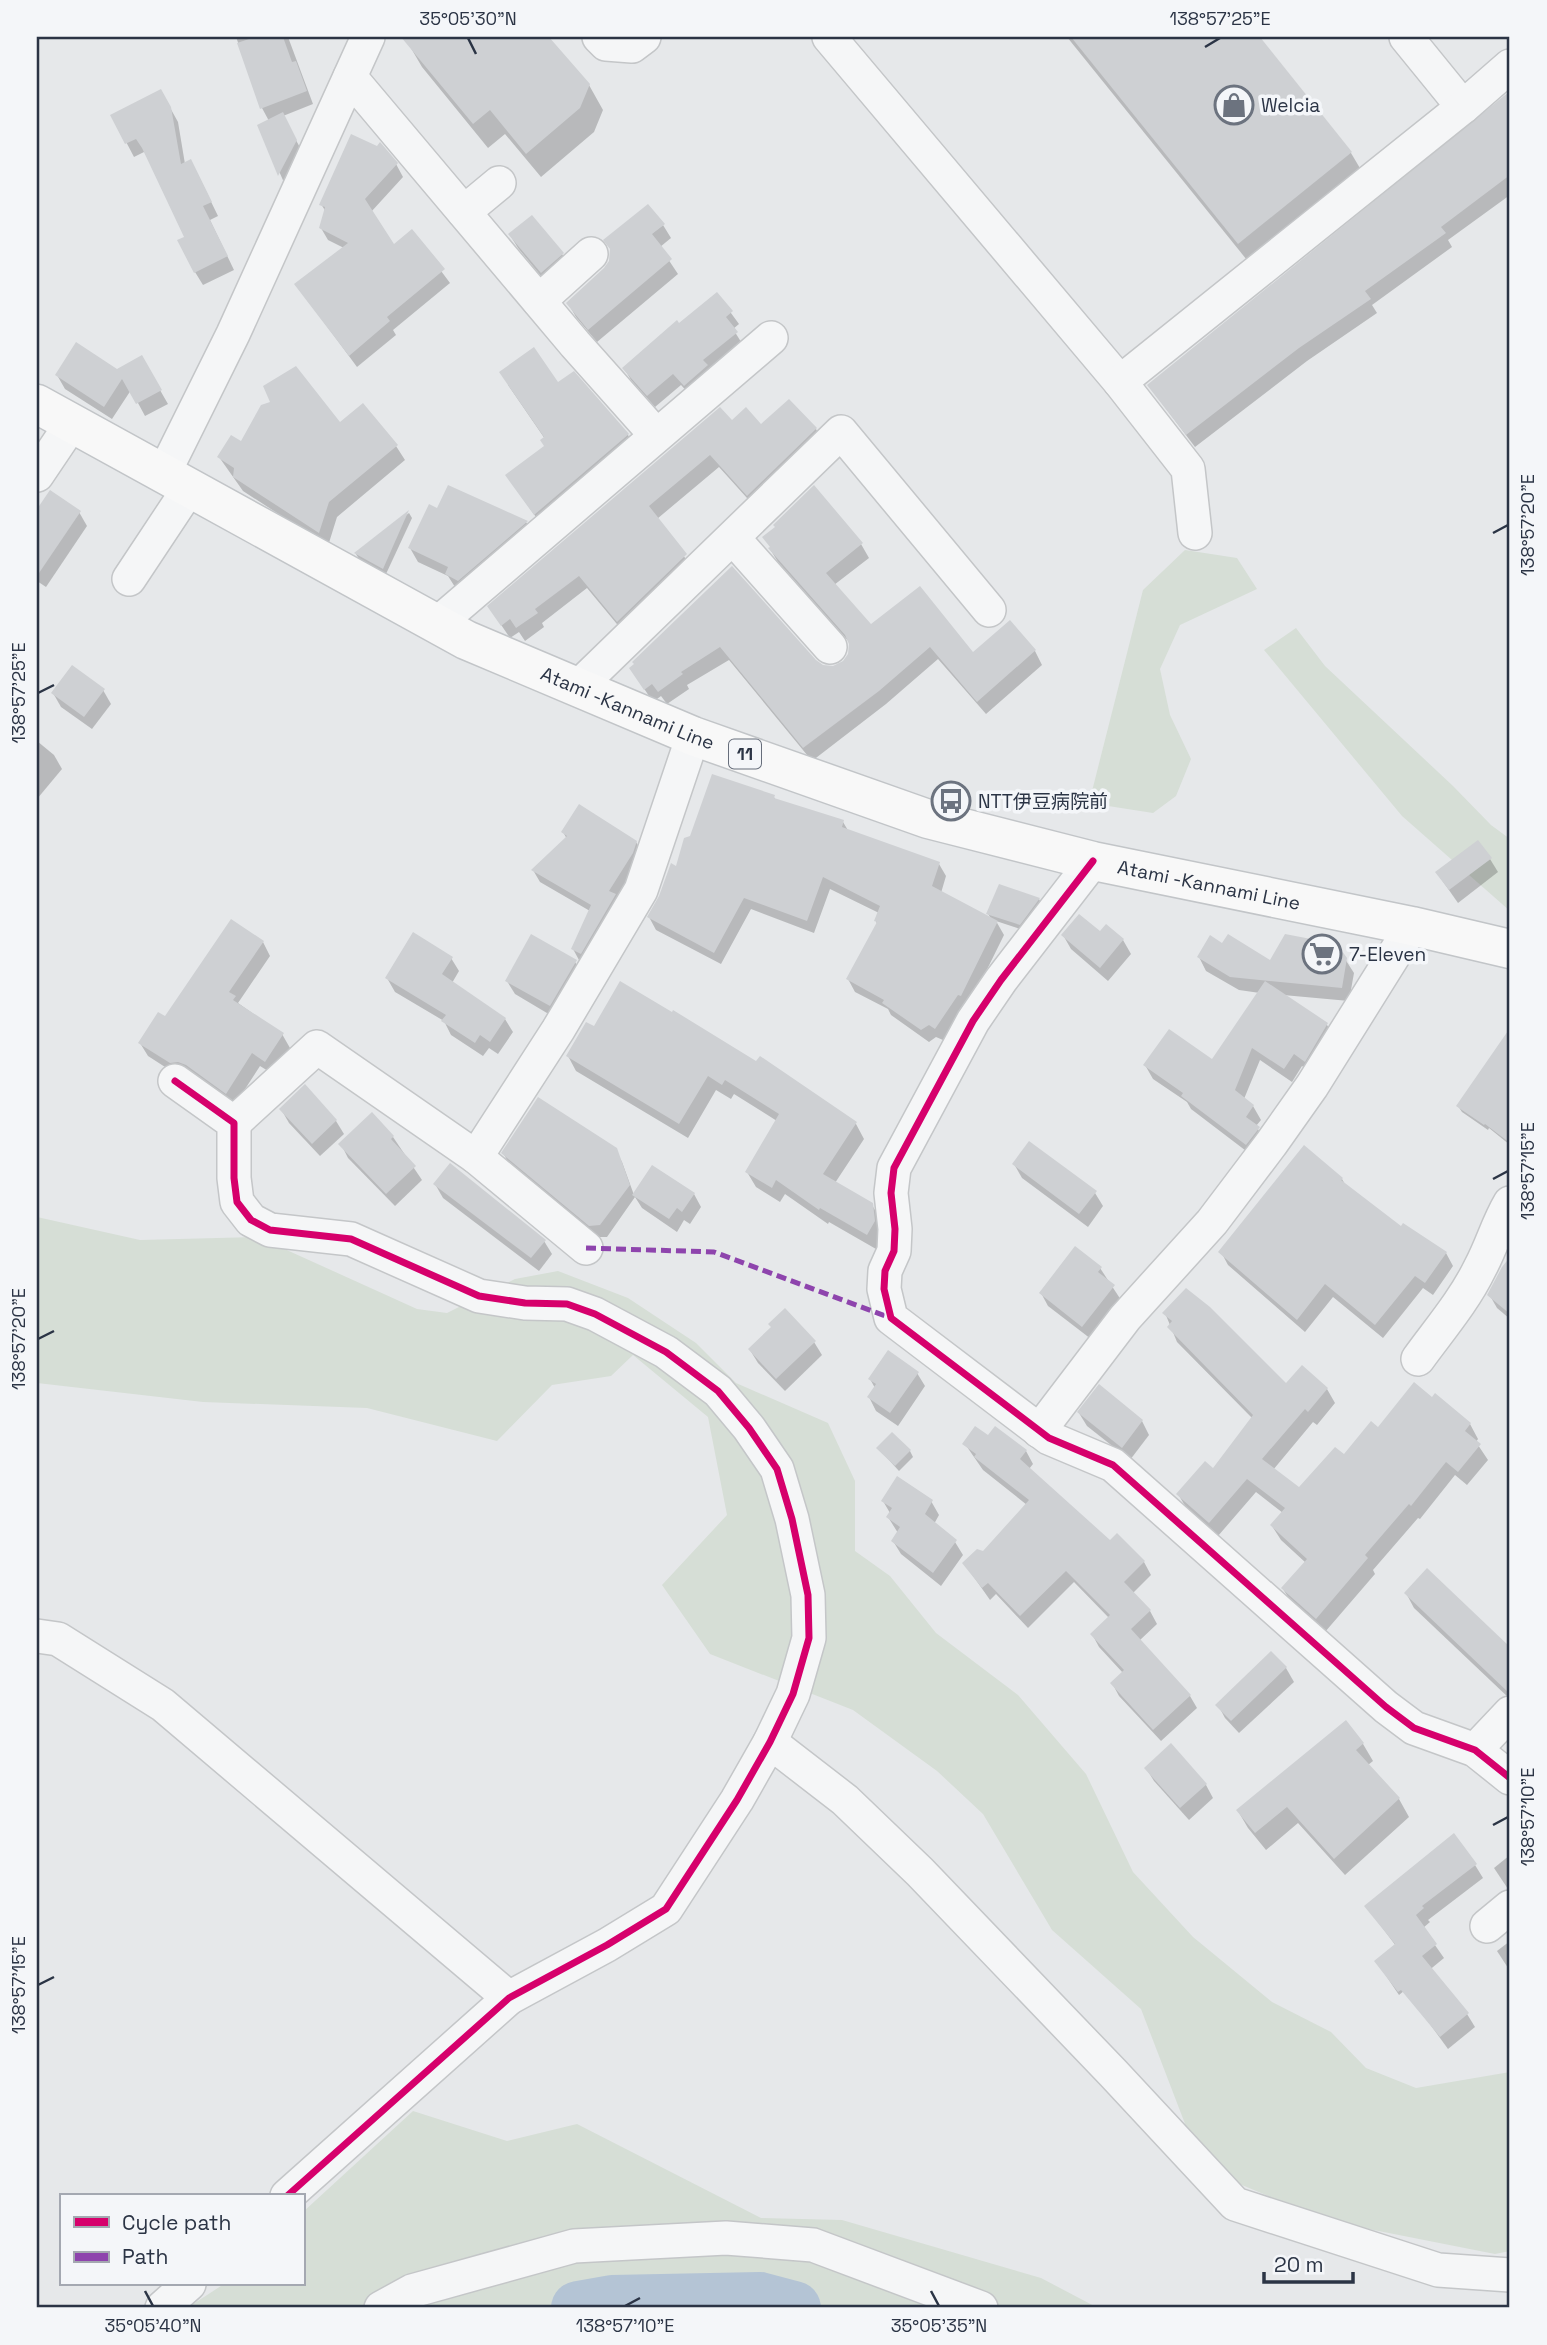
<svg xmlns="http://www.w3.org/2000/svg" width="1547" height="2345" font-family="'Space Grotesk','Noto Sans JP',sans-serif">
<rect width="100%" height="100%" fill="#e6e8ea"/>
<g fill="#d6ded6">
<path d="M1185 550 1237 558 1257 589 1180 625 1160 669 1170 715 1191 759 1176 796 1153 813 1089 803 1143 590Z"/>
<path d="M1296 628 1325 666 1453 786 1491 825 1510 839V911L1402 816 1264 650Z"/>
<path d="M37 1217 140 1240 258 1237 417 1309 447 1313 515 1279 558 1271 628 1298 696 1343 736 1383 828 1423 855 1481V1551L890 1576 936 1633 1018 1695 1086 1774 1133 1872 1193 1937 1272 2002 1331 2032 1366 2068 1416 2088 1510 2072V2251L1495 2254 1328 2221 1225 2178 1192 2142 1141 2009 1052 1930 983 1814 937 1771 853 1710 710 1654 662 1585 727 1515 708 1417 633 1355 611 1376 552 1385 497 1441 367 1408 203 1402 37 1383Z"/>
<path d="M413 2111 507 2141 577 2124 761 2218 842 2220 1041 2278 1098 2308H187L224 2284H303V2212Z"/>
</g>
<g fill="#0003">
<path d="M236 37H288L313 104 283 116 304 155 286 187 259 126 269 121 262 108Z"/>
<path d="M415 37H547L589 85 603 110 594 132 541 177 505 134 488 148 422 67 408 43Z"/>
<path d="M1067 37H1257L1351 153 1367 180 1255 270Z"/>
<path d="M1510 94V195L1448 240 1452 247 1372 305 1377 313 1307 361 1195 447 1149 386Z"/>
<path d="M168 104 178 122 185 164 198 175 218 216 210 220 234 270 203 285 195 272 187 238 146 151 134 157 112 115Z"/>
<path d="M396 164 403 177 371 212 393 247 412 232 450 283 393 330 396 335 357 367 296 284 344 248 328 240 321 228 326 212 321 204Z"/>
<path d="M663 225 671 238 660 247 678 274 597 342 576 317 568 303 605 269Z"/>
<path d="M510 235 562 254 570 267 549 286 518 248Z"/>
<path d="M717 294 739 324 733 329 743 345 692 397 681 385 655 407 631 380 624 368Z"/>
<path d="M141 357 168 404 145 416 131 390 112 419 65 389 57 375 117 371Z"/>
<path d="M573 374 628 435 635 448 543 527 507 476 546 446 545 439 508 385 557 384Z"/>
<path d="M789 401 816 429 823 443 756 508 719 467 657 519 693 569 626 635 587 588 542 623 544 627 525 641 519 632 510 638 489 607 732 422 760 426Z"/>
<path d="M340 425 396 446 405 460 337 517 328 546 243 491 219 457Z"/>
<path d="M449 488 526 522 534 535 455 587 448 576 418 562 410 548 438 511Z"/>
<path d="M50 492 79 512 87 526 46 587 37 581V512Z"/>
<path d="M409 513 412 518 386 574 359 559 356 554Z"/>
<path d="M861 544 869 558 834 585 870 626 973 654 1010 622 1035 651 1042 665 986 714 938 659 886 704 812 761 729 660 687 685 689 689 667 704 661 696 653 702 639 681 732 569 815 662 823 667 834 668 844 662 850 654 851 644 778 562 770 549Z"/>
<path d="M103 690 111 704 92 729 61 707 53 693Z"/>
<path d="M37 741 54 755 62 769 37 799Z"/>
<path d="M774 797 776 801 843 822 849 832 939 864 946 876 941 893 992 920 988 914 1039 899 1042 905 1023 930 996 921 1004 935 968 1008 965 1006 943 1040 936 1037 929 1042 891 1015 888 1009 855 992 848 979 877 924 876 921 879 913 830 889 814 933 751 909 721 964 656 930 649 917 677 869Z"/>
<path d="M563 832 636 842 643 854 587 965 579 960 573 949 590 911 540 882 533 870 567 839Z"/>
<path d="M1490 859 1498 872 1458 903 1437 873Z"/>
<path d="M1107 927 1123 940 1131 954 1108 981 1071 949 1063 935 1100 934Z"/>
<path d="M263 942 270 956 238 1003 282 1034 290 1048 273 1074 260 1066 234 1106 179 1076 148 1056 140 1043 166 1019Z"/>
<path d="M1223 945 1270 962 1345 959 1354 973 1349 1001 1283 995 1327 1025 1335 1038 1313 1074 1302 1066 1292 1082 1260 1060 1244 1099 1253 1106 1261 1120 1256 1126 1266 1142 1254 1157 1191 1109 1187 1102 1153 1079 1145 1065 1213 1062 1260 993 1239 990 1206 971 1199 957Z"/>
<path d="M451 958 459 971 452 983 505 1019 513 1032 498 1054 489 1048 483 1056 451 1035 444 1021 395 992 387 978Z"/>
<path d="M575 962 583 975 557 1019 515 994 507 981Z"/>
<path d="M587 1024 856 1124 864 1139 835 1183 872 1205 881 1220 882 1237 876 1249 829 1222 828 1224 785 1194 780 1202 756 1187 747 1172 777 1121 734 1094 731 1099 716 1090 688 1138 576 1071 568 1056Z"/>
<path d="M1510 1031V1145L1489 1128 1488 1130 1462 1112 1458 1106Z"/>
<path d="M281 1109 336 1121 344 1134 320 1156 289 1123Z"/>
<path d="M393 1137 422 1180 395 1206 348 1158 341 1144Z"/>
<path d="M615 1149 622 1162 634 1195 694 1194 701 1207 690 1224 684 1220 677 1232 642 1208 635 1197 607 1237H597L510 1165 503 1153Z"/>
<path d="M1014 1164 1095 1193 1103 1206 1088 1227 1022 1178Z"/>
<path d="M1342 1179 1346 1186 1402 1228 1446 1253 1453 1266 1433 1295 1423 1288 1383 1338 1333 1297 1305 1332 1228 1265 1221 1252Z"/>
<path d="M435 1184 544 1241 552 1254 539 1271 443 1198Z"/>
<path d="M1510 1260V1319L1497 1308 1489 1294Z"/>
<path d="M1100 1268 1121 1300 1091 1339 1048 1306 1041 1293Z"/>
<path d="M1165 1313 1286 1386 1327 1389 1335 1403 1317 1425 1313 1422 1273 1470 1299 1489 1378 1429 1470 1424 1478 1439 1476 1442 1488 1460 1467 1485 1455 1475 1420 1519 1418 1518 1373 1570 1375 1574 1325 1632 1292 1603 1283 1589 1306 1563 1281 1540 1272 1526 1283 1513 1256 1492 1218 1536 1187 1509 1178 1494 1213 1471 1253 1419 1177 1342Z"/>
<path d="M772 1328 814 1342 822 1355 785 1391 758 1363 750 1350Z"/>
<path d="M917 1373 925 1386 898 1426 876 1411 869 1397 875 1388 870 1379Z"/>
<path d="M1079 1413 1142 1421 1149 1435 1130 1460 1087 1426Z"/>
<path d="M989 1438 1026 1451 1033 1464 1029 1469 1110 1542 1144 1562 1151 1575 1133 1593 1150 1611 1157 1624 1139 1641 1190 1696 1197 1708 1161 1741 1119 1696 1112 1683 1123 1673 1099 1647 1092 1634 1109 1618 1074 1582 1028 1628 996 1594 990 1600 964 1563 984 1553 1027 1505 983 1470 965 1444Z"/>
<path d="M878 1448 910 1451 913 1457 899 1471Z"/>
<path d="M883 1501H931L939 1515 934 1524 955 1542 963 1555 941 1586 901 1554 893 1541 898 1533 888 1517 890 1513Z"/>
<path d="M1427 1571 1510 1649V1699L1414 1608 1406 1593Z"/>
<path d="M1271 1653 1286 1668 1294 1682 1239 1733 1225 1718 1218 1705Z"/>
<path d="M1345 1723 1363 1744 1373 1761 1368 1765 1399 1799 1409 1817 1345 1875 1298 1823 1266 1850 1248 1828 1238 1811Z"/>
<path d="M1146 1768 1206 1785 1213 1798 1189 1820 1154 1781Z"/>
<path d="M1510 1855V1892L1494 1868Z"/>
<path d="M1475 1865 1483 1878 1428 1920 1430 1922 1423 1928 1444 1958 1399 1995 1376 1961 1396 1946 1366 1906Z"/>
<path d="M1510 1941V1971L1497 1951Z"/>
<path d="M1419 2009 1467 2014 1475 2027 1448 2049Z"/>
</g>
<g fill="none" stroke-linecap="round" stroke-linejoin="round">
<path stroke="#b4c4d5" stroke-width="54" d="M578 2308 612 2302 760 2299 794 2308"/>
</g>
<g fill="#ced0d3">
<path d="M255 37H283L292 62 296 61 307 91 260 109 237 43Z"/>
<path d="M401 37H549L590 84 580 108 526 154 490 110 473 124Z"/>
<path d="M1071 37H1260L1352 152 1238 244Z"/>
<path d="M161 89 171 107 181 164 191 159 212 202 203 206 228 256 194 273 177 240 184 237 142 148 136 139 125 144 110 115Z"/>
<path d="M1510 91V175L1441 227 1446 233 1365 291 1371 299 1299 348 1186 435 1147 385Z"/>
<path d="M283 112 297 140 278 176 257 125Z"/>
<path d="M351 134 377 146 380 142 398 163 365 199 394 244 412 229 445 269 387 317 390 321 349 356 294 284 348 243 319 228 325 207 319 205Z"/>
<path d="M648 204 665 224 652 234 672 259 588 330 566 303 604 268 609 261 610 249 603 240Z"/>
<path d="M532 215 564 253 541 273 508 234Z"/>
<path d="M717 292 733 311 726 317 738 332 703 360 708 365 684 386 673 374 647 396 622 368 677 320 679 323Z"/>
<path d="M76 342 117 369 142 355 162 390 136 404 122 379 104 407 55 375Z"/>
<path d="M534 347 558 382 574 371 629 434 534 515 505 475 544 446 540 440 544 437 499 372Z"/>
<path d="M296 366 340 422 363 403 398 445 329 502 319 533 233 477 234 468 217 457 231 435 241 441 261 405 270 402 263 386Z"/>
<path d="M789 399 817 428 747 496 710 455 649 506 687 554 617 622 579 576 535 609 538 613 516 628 510 619 501 626 487 606 720 407 732 420 746 407 761 424Z"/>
<path d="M448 485 528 521 458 581 445 574 448 567 408 548 429 504 437 508Z"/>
<path d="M814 485 863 543 826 573 871 624 920 586 973 652 1010 620 1036 650 977 702 930 647 879 691 803 748 720 647 681 672 683 674 658 692 652 684 644 690 629 668 634 664 632 662 732 566 816 660 823 665 833 666 843 661 848 654 849 644 845 635 768 548 770 547 762 537 775 527 773 525Z"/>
<path d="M50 490 81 511 37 576V509Z"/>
<path d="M409 510 383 569 354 553Z"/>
<path d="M72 665 105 689 84 717 51 693Z"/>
<path d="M712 774 775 795 774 798 844 820 842 827 940 862 932 886 998 921 961 996 958 995 935 1029 929 1025 921 1030 882 1003 884 1000 846 979 877 922 874 921 880 906 823 877 807 921 744 898 714 953 647 917 659 896 671 863 676 866 684 838 690 836Z"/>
<path d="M579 804 637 841 633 853 609 891 616 894 581 954 571 949 591 905 531 870 567 836 561 832Z"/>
<path d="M1478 840 1492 858 1449 890 1435 872Z"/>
<path d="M999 884 1040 898 1020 925 986 914Z"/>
<path d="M1079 914 1100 931 1106 924 1124 939 1100 968 1061 935Z"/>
<path d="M231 919 264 941 229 992 236 996 233 1000 284 1033 265 1062 252 1053 226 1094 186 1065 178 1062 170 1063 138 1043 158 1012 165 1016Z"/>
<path d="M413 932 453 957 442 974 506 1018 490 1042 480 1035 475 1043 441 1021 446 1015 385 978Z"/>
<path d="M531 934 577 960 550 1006 505 981Z"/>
<path d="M1228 934 1270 960 1285 934 1337 944 1347 958 1342 988 1230 977 1197 957 1210 935 1222 943Z"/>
<path d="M620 981 672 1012 673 1010 756 1061 760 1056 857 1122 823 1174 873 1203 875 1221 867 1235 820 1208 819 1210 776 1180 772 1188 745 1172 779 1114 725 1080 722 1085 708 1076 679 1124 566 1056 586 1022 594 1026Z"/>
<path d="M1265 981 1328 1023 1305 1062 1294 1054 1284 1069 1252 1048 1235 1090 1254 1105 1246 1117 1260 1127 1246 1145 1181 1096 1183 1093 1143 1065 1169 1029 1212 1059Z"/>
<path d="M1510 1028V1143L1485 1124 1484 1125 1456 1106Z"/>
<path d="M305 1084 337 1120 312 1144 279 1109Z"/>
<path d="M538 1097 617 1148 630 1185 600 1225 589 1226 501 1153Z"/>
<path d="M372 1112 394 1136 391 1139 416 1166 386 1194 338 1144Z"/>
<path d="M1029 1141 1097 1191 1079 1214 1012 1164Z"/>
<path d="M1304 1145 1343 1178 1341 1180 1401 1226 1403 1223 1447 1252 1425 1283 1415 1276 1375 1325 1325 1284 1297 1320 1218 1252Z"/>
<path d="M450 1163 546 1240 531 1258 433 1184Z"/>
<path d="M652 1165 695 1193 682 1212 677 1208 669 1219 632 1195Z"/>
<path d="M1075 1246 1102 1267 1098 1272 1115 1285 1082 1327 1039 1293Z"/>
<path d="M1510 1257V1314L1487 1295 1502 1267Z"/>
<path d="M1186 1288 1210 1307 1286 1383 1302 1365 1328 1388 1308 1412 1305 1409 1262 1459 1299 1487 1335 1447 1344 1454 1371 1421 1378 1427 1414 1382 1432 1397 1435 1393 1471 1423 1465 1431 1481 1444 1458 1472 1446 1462 1411 1506 1409 1504 1365 1555 1368 1558 1316 1619 1281 1588 1307 1559 1270 1525 1285 1508 1247 1479 1209 1523 1176 1494 1205 1461 1213 1468 1253 1415 1167 1327 1172 1321 1162 1313Z"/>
<path d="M785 1308 816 1341 776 1379 748 1349 771 1327 768 1324Z"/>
<path d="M888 1350 919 1372 890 1413 867 1397 876 1384 868 1379Z"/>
<path d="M1099 1384 1143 1420 1122 1448 1077 1412Z"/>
<path d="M975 1426 988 1435 995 1426 1027 1450 1020 1459 1110 1540 1117 1533 1145 1561 1124 1582 1151 1610 1131 1629 1191 1695 1153 1730 1110 1683 1124 1670 1090 1634 1110 1615 1066 1571 1020 1616 988 1583 982 1588 962 1563 977 1549 983 1551 1029 1500 974 1457 976 1454 962 1444Z"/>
<path d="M892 1432 911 1450 895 1466 876 1448Z"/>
<path d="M897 1476 933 1500 925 1514 957 1540 933 1573 891 1541 900 1527 886 1517 892 1508 881 1501Z"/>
<path d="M1427 1568 1510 1647V1694L1404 1593Z"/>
<path d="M1271 1651 1287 1667 1231 1721 1215 1705Z"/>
<path d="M1346 1720 1364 1743 1356 1750 1400 1798 1334 1859 1287 1807 1255 1833 1236 1810Z"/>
<path d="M1171 1743 1207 1784 1180 1808 1144 1768Z"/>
<path d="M1454 1833 1477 1864 1422 1906 1424 1908 1416 1915 1437 1944 1422 1956 1469 2013 1440 2037 1401 1990 1398 1992 1374 1961 1395 1944 1364 1906Z"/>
</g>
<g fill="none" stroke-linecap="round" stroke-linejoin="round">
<defs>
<g id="minor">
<path d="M599 37 606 44 632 46 644 37"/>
<path d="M829 37 1120 382 1188 469 1195 533"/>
<path d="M1406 37 1463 107"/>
<path d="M350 77 575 344 656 435"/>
<path d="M464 212 499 183"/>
<path d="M539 301 591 254"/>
<path d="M1120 382 1463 107 1510 66"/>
<path d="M164 473 233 334 368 37"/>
<path d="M37 475 72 423"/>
<path d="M733 538 830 647"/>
<path d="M129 579 190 487"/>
<path d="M437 624 771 338"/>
<path d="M578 687 841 432 989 610"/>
<path d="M1093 861 1001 980 973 1021 894 1168 891 1193 895 1229 894 1251 885 1271 884 1289 891 1318 1049 1438 1113 1465 1386 1707 1414 1728 1475 1750 1510 1778"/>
<path d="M175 1081 234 1123V1178L237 1202 251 1220 270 1230 351 1239 479 1296 525 1303 567 1304 595 1314 666 1352 718 1391 749 1428 777 1469 792 1519 808 1595 809 1638 793 1694 770 1742 737 1800 666 1909 607 1945 509 1998 287 2196"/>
<path d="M234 1123 317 1047 476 1157 586 1248"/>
<path d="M476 1157 558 1030 641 890 693 736"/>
<path d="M1418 1359C1439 1330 1464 1301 1480 1268 1492 1246 1497 1225 1510 1203"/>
<path d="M1039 1431 1125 1318 1212 1222 1271 1144 1312 1086 1412 926"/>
<path d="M37 1636 58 1639 163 1705 509 1998"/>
<path d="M770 1742 845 1800 920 1872 1113 2073 1235 2204 1438 2270 1510 2275"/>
<path d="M1475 1750 1510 1713"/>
<path d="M1487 1926 1510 1907"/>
<path d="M162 2308 189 2284"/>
<path d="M381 2308 412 2291 574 2246 726 2238 813 2245 981 2308"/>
</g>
<g id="major">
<path id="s1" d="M37 404 466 640 693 736 928 819 1093 861 1412 926 1510 949"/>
</g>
</defs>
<use href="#minor" stroke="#c4c6c8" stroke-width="36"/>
<use href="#major" stroke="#c2c5c8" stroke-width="41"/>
<use href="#minor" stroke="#f5f6f7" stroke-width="33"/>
<use href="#major" stroke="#f8f8f8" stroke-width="38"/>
<path stroke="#8e44ad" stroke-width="5" stroke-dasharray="10 5" stroke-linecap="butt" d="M586 1248 714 1252 891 1318"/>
<defs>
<g id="cycleway">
<path d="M1093 861 1001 980 973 1021 894 1168 891 1193 895 1229 894 1251 885 1271 884 1289 891 1318 1049 1438 1113 1465 1386 1707 1414 1728 1475 1750 1510 1778"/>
<path d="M175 1081 234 1123V1178L237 1202 251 1220 270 1230 351 1239 479 1296 525 1303 567 1304 595 1314 666 1352 718 1391 749 1428 777 1469 792 1519 808 1595 809 1638 793 1694 770 1742 737 1800 666 1909 607 1945 509 1998 287 2196"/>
</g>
</defs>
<use href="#cycleway" stroke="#f4f6f9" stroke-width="11"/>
<use href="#cycleway" stroke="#d6006c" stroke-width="7"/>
</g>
<path fill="none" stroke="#2b3445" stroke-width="2.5" d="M468 38 476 54M1205 47 1220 38M1493 533 1508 525M38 693 54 685M1493 1179 1508 1171M38 1339 54 1331M1493 1825 1508 1817M38 1985 54 1977M145 2291 153 2306M931 2291 939 2306M625 2306 640 2298"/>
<defs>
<symbol id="shop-ring" viewBox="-11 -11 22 22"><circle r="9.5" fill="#f4f6f9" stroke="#6c737f" stroke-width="1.5"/><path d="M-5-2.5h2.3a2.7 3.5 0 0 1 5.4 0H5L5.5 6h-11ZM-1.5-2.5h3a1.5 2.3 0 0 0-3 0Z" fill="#6c737f"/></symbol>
<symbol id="bus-ring" viewBox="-11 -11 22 22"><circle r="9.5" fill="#f4f6f9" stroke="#6c737f" stroke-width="1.5"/><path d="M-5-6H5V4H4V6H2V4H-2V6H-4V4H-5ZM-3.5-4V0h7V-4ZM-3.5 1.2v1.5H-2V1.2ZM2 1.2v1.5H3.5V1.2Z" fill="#6c737f"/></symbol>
<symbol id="supermarket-ring" viewBox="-11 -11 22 22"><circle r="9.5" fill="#f4f6f9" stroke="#6c737f" stroke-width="1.5"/><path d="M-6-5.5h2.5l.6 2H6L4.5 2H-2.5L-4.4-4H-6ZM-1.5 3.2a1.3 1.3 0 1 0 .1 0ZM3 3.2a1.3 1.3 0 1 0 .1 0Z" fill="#6c737f"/></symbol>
</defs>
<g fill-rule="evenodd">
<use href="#shop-ring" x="1212" y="83" width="44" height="44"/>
<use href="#bus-ring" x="929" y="779" width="44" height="44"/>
<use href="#supermarket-ring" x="1300" y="932" width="44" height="44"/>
</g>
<g text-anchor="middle" stroke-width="7" stroke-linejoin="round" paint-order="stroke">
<rect fill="#f4f6f9" stroke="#676e7b" stroke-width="2" x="729" y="739.5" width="32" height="29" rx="5"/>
<g font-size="18" font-weight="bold" fill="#2b3445">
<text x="745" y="760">11</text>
</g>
<g font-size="19" fill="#2b3445" stroke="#f4f6f9" text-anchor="start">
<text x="1261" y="112">Welcia</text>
<text x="978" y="808">NTT伊豆病院前</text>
<text x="1349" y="961">7-Eleven</text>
</g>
<g font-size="19" fill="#2b3445" stroke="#f4f6f9">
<text dy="7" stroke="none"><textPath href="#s1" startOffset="665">Atami -Kannami Line</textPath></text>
<text dy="7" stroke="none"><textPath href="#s1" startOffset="1274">Atami -Kannami Line</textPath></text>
</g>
</g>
<rect width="1547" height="2345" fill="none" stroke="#f4f6f9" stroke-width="77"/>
<rect x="60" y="2194" width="245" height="91" fill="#f4f6f9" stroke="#a4a8b1" stroke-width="2"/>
<rect x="74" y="2217" width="35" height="10" fill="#d6006c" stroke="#a4a8b1" stroke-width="2"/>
<text x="122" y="2230" font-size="21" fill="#2b3445">Cycle path</text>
<rect x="74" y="2252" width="35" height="10" fill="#8e44ad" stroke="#a4a8b1" stroke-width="2"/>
<text x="122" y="2264" font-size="21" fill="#2b3445">Path</text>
<path d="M1264 2272v10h89v-10" fill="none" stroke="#2b3445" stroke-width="3.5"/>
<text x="1274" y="2272" font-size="21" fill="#2b3445" stroke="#f4f6f9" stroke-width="5" paint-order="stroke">20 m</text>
<rect x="38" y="38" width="1470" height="2268" fill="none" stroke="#2b3445" stroke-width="2.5"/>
<g font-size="18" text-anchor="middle" fill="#2b3445">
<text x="468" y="25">35°05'30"N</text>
<text x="1220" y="25">138°57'25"E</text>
<text transform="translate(1528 525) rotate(-90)" y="6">138°57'20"E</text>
<text transform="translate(19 693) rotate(-90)" y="6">138°57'25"E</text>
<text transform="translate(1528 1171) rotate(-90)" y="6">138°57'15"E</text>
<text transform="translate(19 1339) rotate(-90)" y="6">138°57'20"E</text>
<text transform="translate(1528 1817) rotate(-90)" y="6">138°57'10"E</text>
<text transform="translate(19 1985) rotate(-90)" y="6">138°57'15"E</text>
<text x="153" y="2332">35°05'40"N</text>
<text x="625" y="2332">138°57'10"E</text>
<text x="939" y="2332">35°05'35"N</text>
</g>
</svg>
